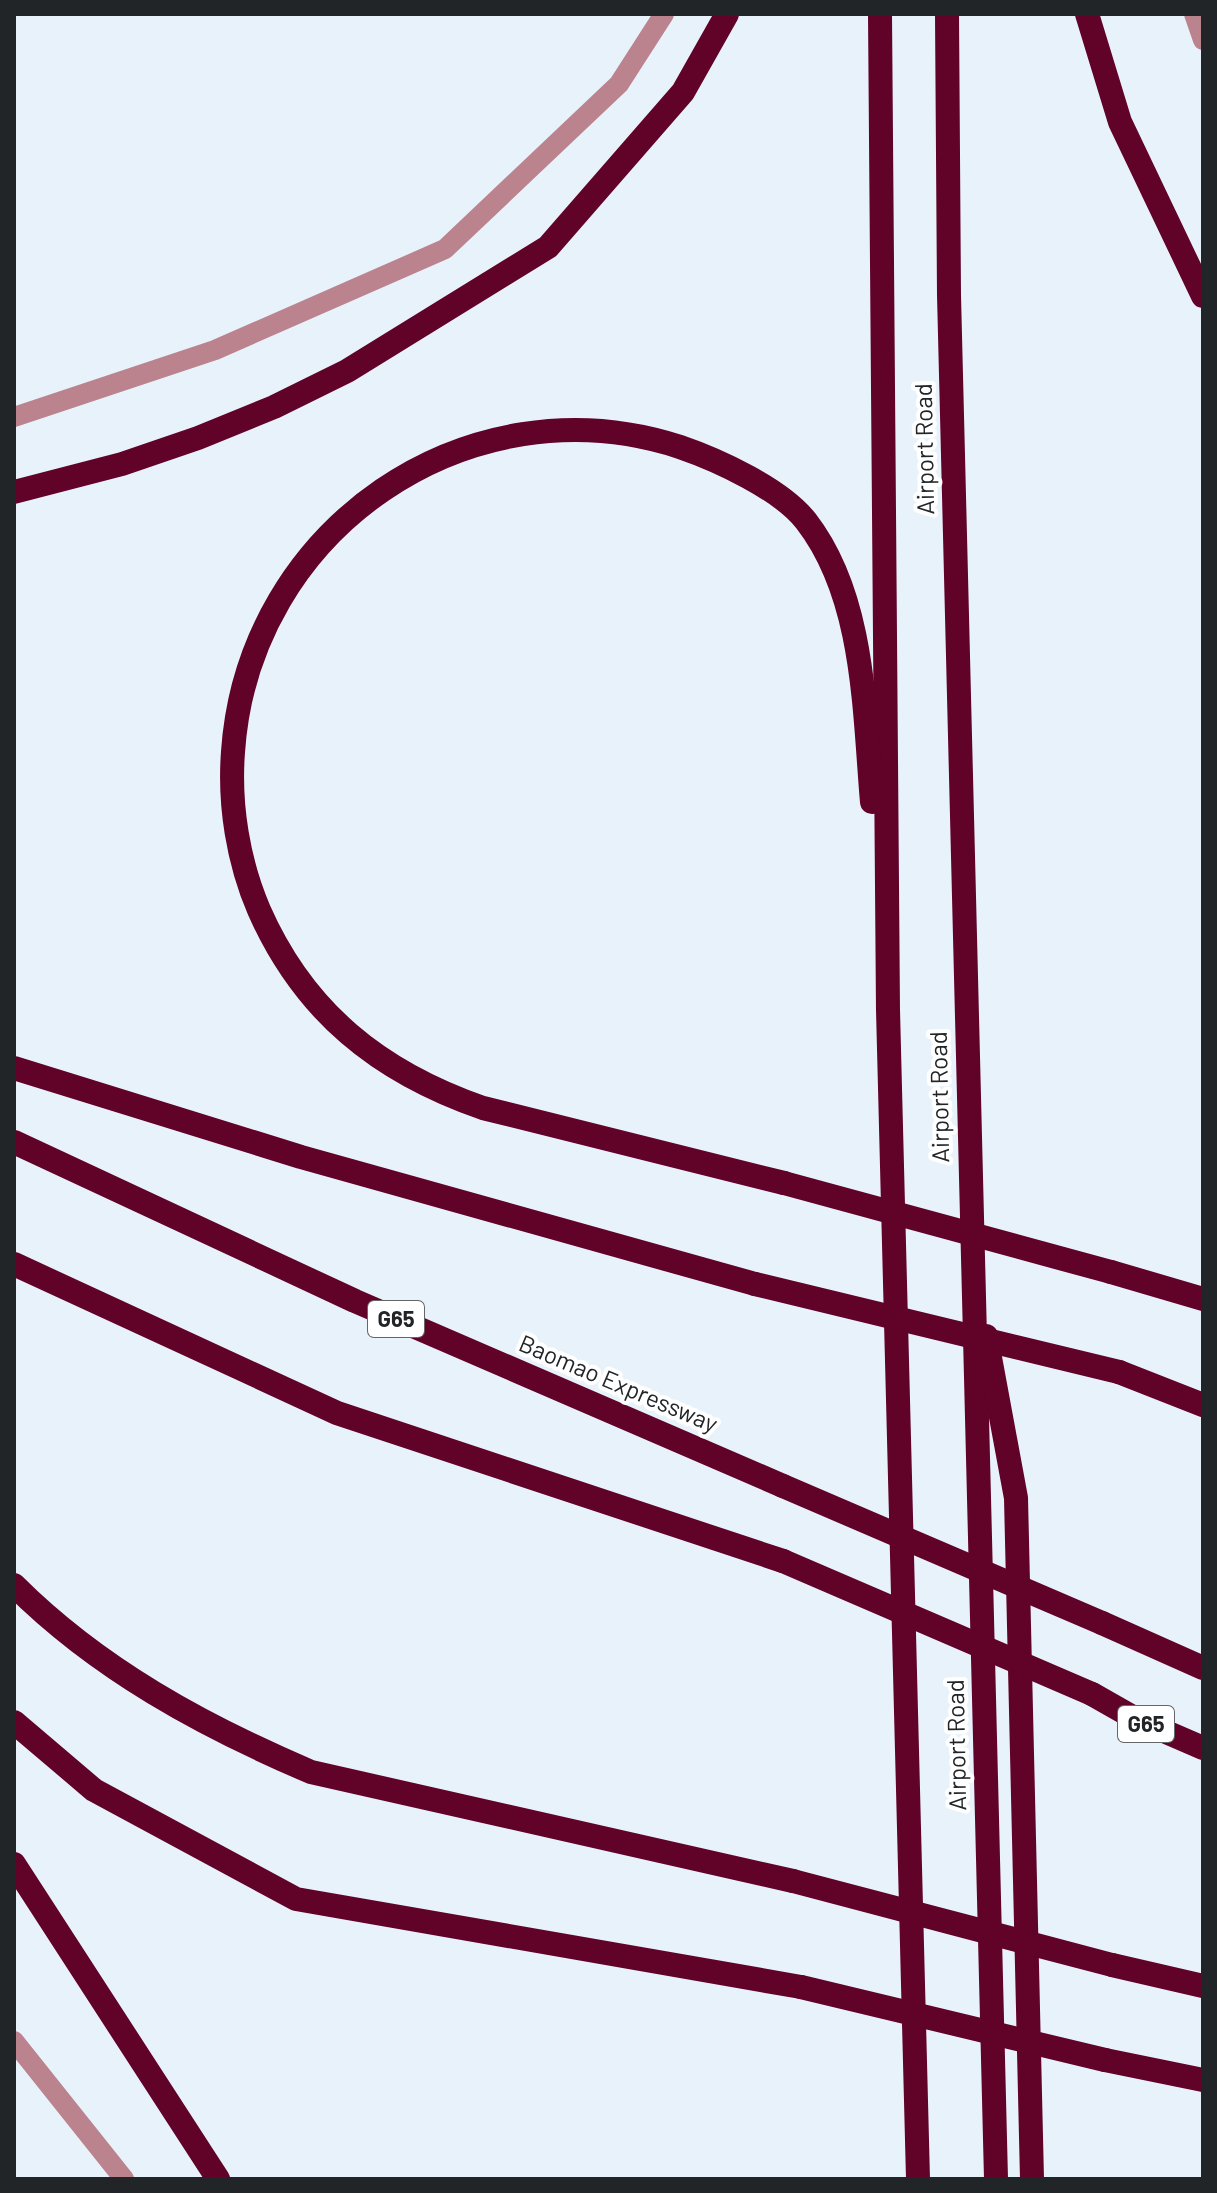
<svg xmlns="http://www.w3.org/2000/svg" width="1217" height="2193" font-family="Barlow,sans-serif">
<rect width="100%" height="100%" fill="#e8f2fb"/>
<g fill="none" stroke-linecap="round" stroke-linejoin="round">
<g stroke="#bb838e" stroke-width="20">
<path d="M1194 14 1203 40"/>
<path d="M14 417 215 350 445 249 619 84 664 14"/>
<path d="M14 2041 124 2179"/>
</g>
<g stroke="#610228" stroke-width="24">
<path d="M880 14 888 1010 918 2179"/>
<path d="M947 14 949 295 996 2179"/>
<path d="M1087 14 1120 122 1203 296"/>
<path d="M14 492 122 464 198 438 274 407 347 371 548 247 683 92 727 14"/>
<path d="M14 1068 301 1157 755 1284"/>
<path d="M14 1142 355 1301 783 1486"/>
<path d="M784 1183 483 1108C379 1072 304 1012 259 910 238 861 229 805 233 752 248 529 468 378 680 447 718 460 781 489 806 521 865 597 864 710 872 802"/>
<path d="M14 1264 337 1413 783 1561"/>
<path d="M1111 1272 1203 1299"/>
<path d="M986 1336 1016 1498 1032 2179"/>
<path d="M1119 1372 1203 1405"/>
<path d="M14 1585C98 1669 203 1726 311 1772L793 1881"/>
<path d="M1102 1623 1203 1668"/>
<path d="M1092 1694 1136 1719 1203 1748"/>
<path d="M14 1722 94 1790 296 1899 801 1987"/>
<path d="M14 1864 218 2179"/>
<path d="M1112 1965 1203 1986"/>
<path d="M1105 2060 1203 2080"/>
</g>
<g stroke="#610228" stroke-width="24">
<path d="M784 1183 1111 1272"/>
<path d="M755 1284 1119 1372"/>
<path d="M783 1486 1102 1623"/>
<path d="M783 1561 1092 1694"/>
<path d="M793 1881 1112 1965"/>
<path d="M801 1987 1105 2060"/>
</g>
</g>
<g text-anchor="middle" stroke-width="8" stroke-linejoin="round" paint-order="stroke">
<g fill="#fff" stroke="#646668" stroke-width="2">
<rect x="368" y="1301" width="56" height="36" rx="6"/>
<rect x="1118" y="1706" width="56" height="36" rx="6"/>
</g>
<g font-size="22" font-weight="bold" fill="#212528">
<text x="396" y="1327">G65</text>
<text x="1146" y="1732">G65</text>
</g>
<g font-size="24" fill="#212528" stroke="#fff">
<text transform="translate(925 449) rotate(-91)" y="8">Airport Road</text>
<text transform="translate(940 1097) rotate(-91)" y="8">Airport Road</text>
<text transform="translate(618 1384) rotate(23)" y="8">Baomao Expressway</text>
<text transform="translate(957 1745) rotate(-91)" y="8">Airport Road</text>
</g>
</g>
<rect width="1217" height="2193" fill="none" stroke="#212528" stroke-width="32"/>
</svg>
